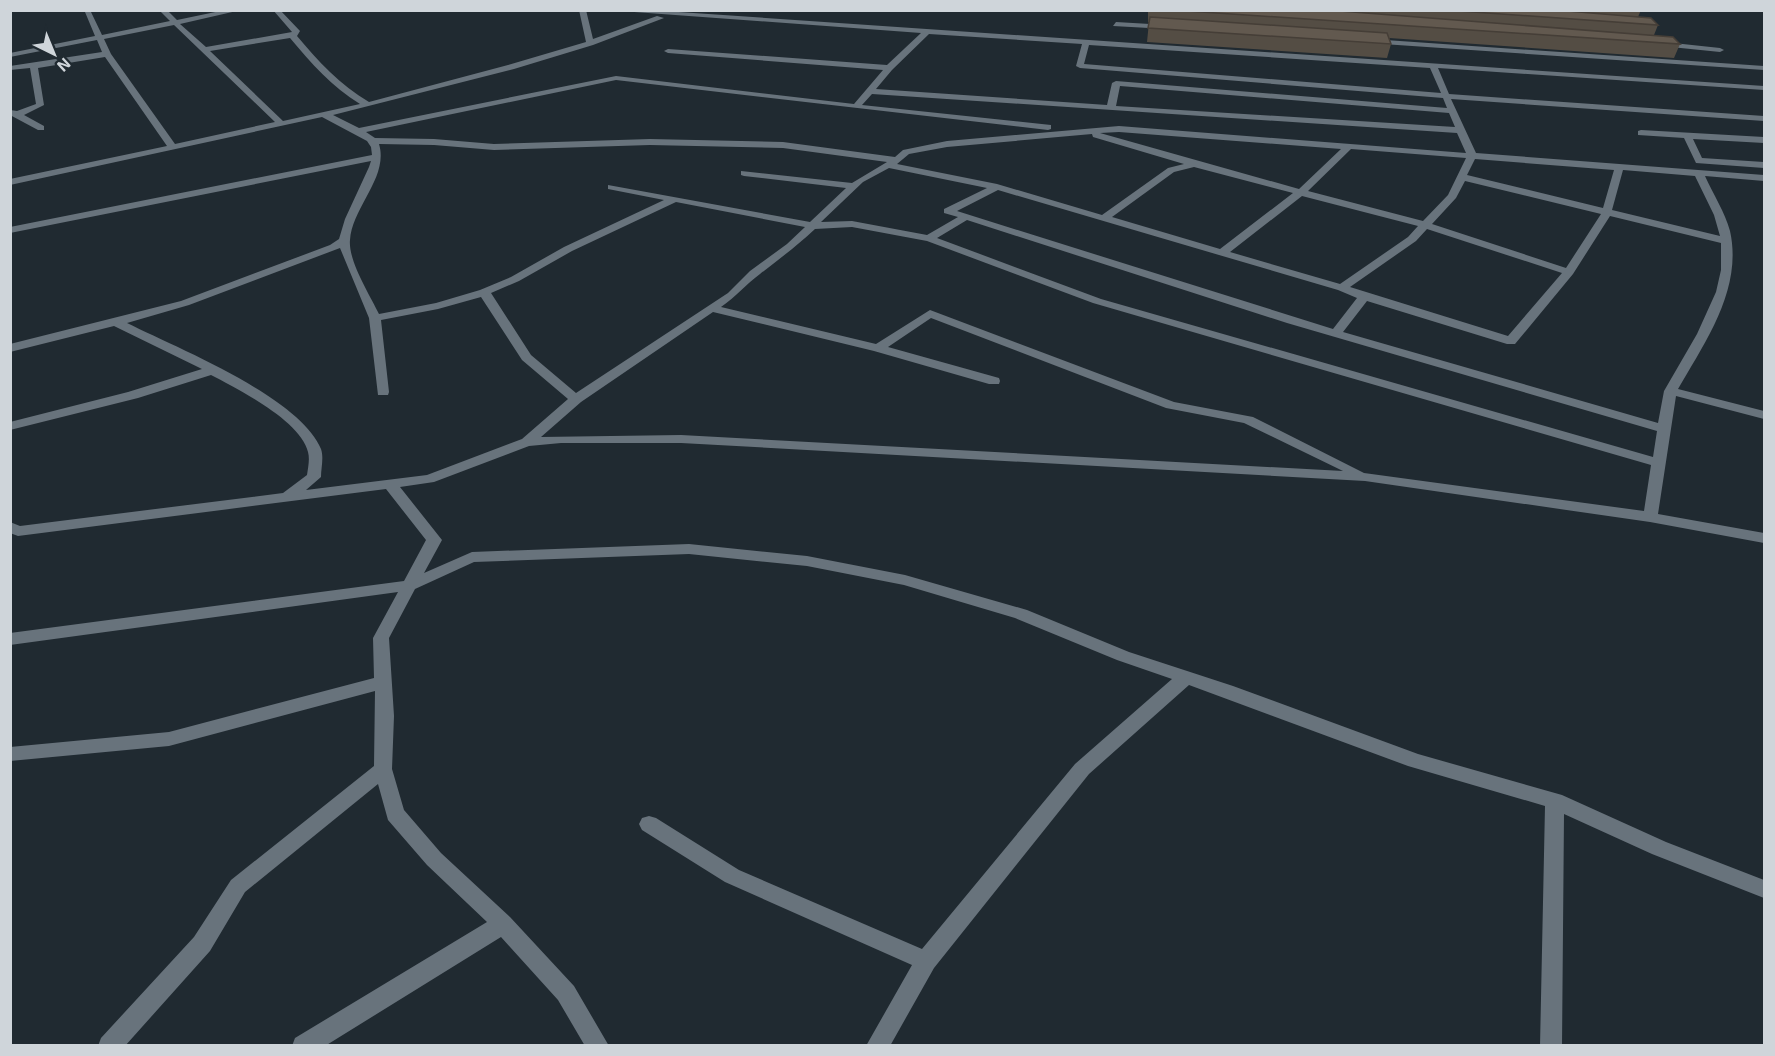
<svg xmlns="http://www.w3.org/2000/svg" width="1775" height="1056" font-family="'Exo 2',sans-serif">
<rect width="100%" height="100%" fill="#202a31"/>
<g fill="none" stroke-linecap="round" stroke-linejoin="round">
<g fill="#68737c" fill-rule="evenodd">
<path d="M159 10H167L177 20 225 10H241L180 24 206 47 292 32 273 10H280L300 31 297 36C318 61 340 85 369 102L508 65 586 42 579 10H586L593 39 657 16 664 18 593 45 514 69 333 115 359 128 616 76 854 104 883 70 668 53 664 51 668 49 887 65 921 33 607 10H649L1764 86V90L1438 68 1449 94 1764 116V121L1451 99 1476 153 1764 175V181L1705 176C1713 194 1725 212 1730 231 1743 289 1705 342 1678 389L1764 411V419L1676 396 1658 514 1764 533V543L1650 522 1365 481 681 443H561L529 446 434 482 400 487 442 540 424 573 472 552 689 544 807 556 905 575 1027 610 1129 652 1233 686 1418 754 1562 795 1666 842 1764 880V898L1652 854 1564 814 1562 1046H1540L1545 806 1408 766 1189 685 1089 774 934 968 890 1046H866L912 965 725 882 642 830 639 824 642 818 649 816 656 818 739 870 922 949 1075 764 1172 679 1117 660 1015 618 904 585 807 566 689 554 474 562 415 589 389 638 394 716 392 769 404 810 441 853 510 917 574 986 609 1046H585L558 1000 501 937 325 1046H292L295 1038 487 922 427 865 388 820 378 784 245 892 210 951 125 1046H98L101 1038 194 937 231 880 374 766 375 691 169 746 10 761V747L169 732 374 678 373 638 398 592 10 645V633L404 581 426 540 386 489 18 536 10 533V522L20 526 283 493 307 475C308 468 310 459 308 452 301 421 238 389 211 375L138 398 10 430V422L128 392 202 369 114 326 10 352V344L181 301 330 245 339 239 345 219 369 167 371 161 10 233V227L372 155 371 147 367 141 322 117 10 185V179L167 146 105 57 38 68 44 105 24 115 44 126V130H38L10 115V110L17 111 36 104 30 68 10 70V66L102 52 97 40 10 57V53L95 36 85 12H91L102 35 170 21ZM174 25 275 122 175 144 111 54 104 39ZM929 34 1082 44 1076 66 1080 68 1443 98 1447 108 1116 81 1112 83 1107 105 876 89 892 70ZM290 38C311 63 332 87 360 104L283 121 210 51ZM1089 45 1430 68 1441 93 1084 64ZM616 80 1048 130 1051 129V125L862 105 872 94 1457 133 1466 153 1119 126 947 141 903 150 895 157 783 142 650 139 494 144 434 139 375 138 366 132ZM1120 86 1449 113 1455 127 1116 106ZM1119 132 1341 149 1299 189 1100 133ZM1092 134 1093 137 1184 164 1168 168 1102 215 997 184 897 164 909 154 947 147ZM379 144 434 145 494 150 650 145 783 148 887 162 852 183 741 171V175L744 176 846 188 810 222 608 185V189L664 200 564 247 511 277 480 290 436 303 379 314C370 295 348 261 350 240 352 207 389 177 379 144ZM1351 149 1466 158 1448 195 1423 221 1308 191ZM1475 159 1614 170 1603 208 1467 175ZM1194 167 1293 193 1220 249 1112 217 1174 172ZM889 168 987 188 944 209V213L958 217 927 235 852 221 821 222 863 182ZM1623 170 1695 176 1714 215 1720 236 1612 210ZM1465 181 1601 214 1566 268 1432 224 1456 198ZM998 190 1338 290 1357 298 1333 329 957 211ZM1302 196 1418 226 1408 237 1340 284 1230 252ZM676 202 805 227 787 244 750 271 728 293 576 393 531 355 491 293 519 281 572 251ZM1610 216 1721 243V270L1716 292 1697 334 1664 391 1658 423 1343 332 1367 301 1507 344H1515L1573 274ZM967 220 1287 323 1657 431 1653 457 1101 299 937 238ZM852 227 927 241 1093 303 1651 465 1644 511 1364 473 1253 417 1174 402 930 310 876 344 721 307C736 297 746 284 760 274 779 259 797 246 815 229ZM1427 229 1562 273 1508 336 1350 287 1416 241ZM340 248 369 318 378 395H388L389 392 381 320 438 309 481 297 522 360 568 399 522 439 427 475 306 490 321 477C321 468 324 458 321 449 300 397 177 348 127 323L189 305ZM713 312 874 351 989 384H999L1000 381 999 378 888 347 931 318 1166 408 1244 423 1343 471 681 435 541 437 581 402Z"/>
<path d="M1116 22 1167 25 1171 27 1167 29 1113 26Z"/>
<path d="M1371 39 1764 66V70L1368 43V39Z"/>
<path d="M1664 42 1720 48 1724 50 1720 52 1661 46V42Z"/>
<path d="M1641 130 1764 137V143L1693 139 1702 158 1764 162V168L1696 163 1684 138 1638 135V131Z"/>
</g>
</g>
<path fill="#544d44" d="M1148 10H1641L1638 17 1658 25 1654 35 1680 44 1674 58 1389 38 1391 44 1387 58 1147 42 1149 22H1148Z"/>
<g fill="#62594f" stroke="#453e37" stroke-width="1.5">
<path d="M1172 10H1327L1673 37 1680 44Z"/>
<path d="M1445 10H1555L1651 18 1658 25Z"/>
<path d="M1150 17 1387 33 1391 44 1148 28Z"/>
</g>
<rect width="1775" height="1056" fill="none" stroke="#cfd5da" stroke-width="24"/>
<g transform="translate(54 54) rotate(137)" stroke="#202a31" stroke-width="4.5" paint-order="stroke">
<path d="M0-4.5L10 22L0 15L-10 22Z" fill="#cfd5da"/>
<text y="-9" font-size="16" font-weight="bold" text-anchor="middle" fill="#cfd5da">N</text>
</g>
</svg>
